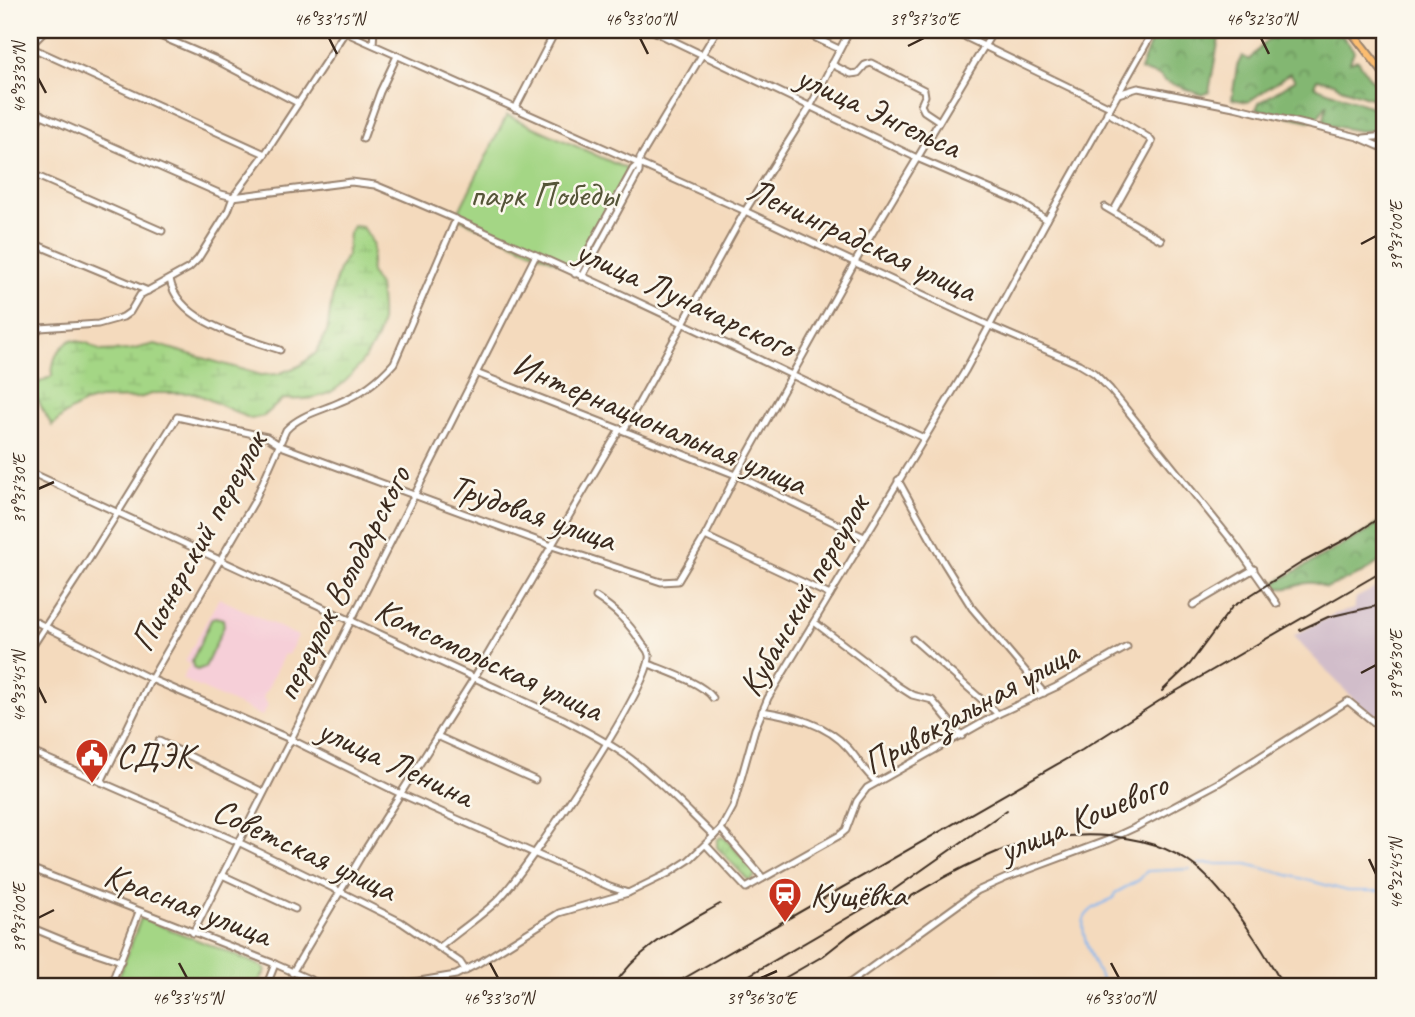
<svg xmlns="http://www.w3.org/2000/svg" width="1415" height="1017" font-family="Caveat,sans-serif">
<defs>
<pattern id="grass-tufts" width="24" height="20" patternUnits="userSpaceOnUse" patternTransform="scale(1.75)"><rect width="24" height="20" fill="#a4d685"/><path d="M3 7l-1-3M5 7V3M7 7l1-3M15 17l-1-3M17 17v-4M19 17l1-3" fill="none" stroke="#8eb872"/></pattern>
<pattern id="forest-crowns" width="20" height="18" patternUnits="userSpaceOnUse" patternTransform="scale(1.75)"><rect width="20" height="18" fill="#83b772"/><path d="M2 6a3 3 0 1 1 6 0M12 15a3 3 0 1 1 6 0" fill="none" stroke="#6c955d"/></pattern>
<pattern id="wetland-marsh" width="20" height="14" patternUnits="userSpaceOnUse" patternTransform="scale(1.75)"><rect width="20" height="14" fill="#a4d685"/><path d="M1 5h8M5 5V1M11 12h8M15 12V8" fill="none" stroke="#8eb872"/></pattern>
</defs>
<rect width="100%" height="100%" fill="#fbf7ec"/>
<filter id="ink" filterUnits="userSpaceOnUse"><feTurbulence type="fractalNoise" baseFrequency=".0143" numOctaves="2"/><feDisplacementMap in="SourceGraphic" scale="14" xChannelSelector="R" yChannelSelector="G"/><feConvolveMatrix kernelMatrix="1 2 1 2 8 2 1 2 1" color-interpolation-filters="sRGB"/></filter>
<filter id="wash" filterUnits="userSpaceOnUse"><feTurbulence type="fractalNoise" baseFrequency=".00686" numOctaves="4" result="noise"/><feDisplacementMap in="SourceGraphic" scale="28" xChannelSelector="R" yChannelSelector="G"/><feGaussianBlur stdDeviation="1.57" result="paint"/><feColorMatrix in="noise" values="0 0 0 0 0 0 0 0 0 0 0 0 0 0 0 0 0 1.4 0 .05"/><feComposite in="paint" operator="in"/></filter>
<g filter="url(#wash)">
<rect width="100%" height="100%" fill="#f4dabd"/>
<path fill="#f6cfd8" d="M219 598 298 636 288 655 284 654 263 698 268 705 262 716 182 679 190 664 185 661Z"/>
<path fill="#d1bdca" d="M1385 583V713L1369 715 1293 636 1334 614 1354 609 1356 598Z"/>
<path fill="url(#grass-tufts)" stroke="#708052" stroke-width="2" d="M721 837 725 838 755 872V876L749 881 717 847V840Z"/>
<g fill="url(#forest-crowns)" stroke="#5f7048" stroke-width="2">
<path d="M1159 30H1209L1219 38 1209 92 1202 95 1164 81 1160 76 1140 70 1149 46Z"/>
<path d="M1291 30H1338L1354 51 1350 62 1358 60 1370 78 1385 91V103L1341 88 1334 83 1317 79 1314 86 1385 112V130L1359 131 1323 124 1327 104 1318 117 1310 121 1256 109 1259 103 1295 80 1290 73 1248 102 1232 99 1237 66 1242 56 1249 60 1267 40Z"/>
<path d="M1385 518V558L1363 573 1326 588C1302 574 1299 593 1274 587L1273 584 1370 530Z"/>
</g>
<path fill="url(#wetland-marsh)" stroke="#708052" stroke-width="2" d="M353 226 362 227C388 255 357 263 379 285 380 299 383 316 380 329 378 340 371 349 365 358 341 391 325 402 283 399L264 416 251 419 195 393H155L139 398 99 399 84 403 64 415 52 426 30 387 52 376C53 358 56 351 71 340L87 343 101 351 130 350 155 344 261 375 278 374 299 366 316 353 327 332 334 286 340 267 347 255 349 233Z"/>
<g fill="#a4d685" stroke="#708052" stroke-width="2">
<path d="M507 115 629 170 575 270 456 217Z"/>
<path d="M215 617 223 619 224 626 205 667 197 670 193 667 192 661 211 620Z"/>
<path d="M141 918 233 954 261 966 266 970 256 987H115Z"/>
</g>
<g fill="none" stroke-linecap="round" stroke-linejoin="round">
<g stroke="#82b6ef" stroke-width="2">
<path d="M1198 864H1247L1348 891H1385"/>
<path d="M1105 987C1098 971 1077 933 1085 917 1091 907 1105 902 1114 898L1115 893 1139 880 1147 871 1190 869"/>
</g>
</g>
</g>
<g filter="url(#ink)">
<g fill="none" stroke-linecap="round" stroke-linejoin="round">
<defs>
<g id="minor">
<path d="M146 30 214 59 298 103"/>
<path d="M340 30 745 211 990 326 1079 364 1094 373 1110 389 1237 547 1277 604"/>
<path d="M651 30 917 158 1020 202 1047 220"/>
<path d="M799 30 839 49"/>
<path d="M951 30 1110 107"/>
<path d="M353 35 364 30"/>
<path d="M373 44 374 30"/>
<path d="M30 46 46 30"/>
<path d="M30 47 265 154"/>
<path d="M831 64 851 74 858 73 865 65 871 63 924 90 925 96 921 105 924 111 939 121"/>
<path d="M1118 94 1138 88 1234 107 1358 137 1385 149"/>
<path d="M515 109 556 30"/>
<path d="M30 110 221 194 233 197 351 182 375 185C561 262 742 352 924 438"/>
<path d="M1107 112 1149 138 1152 142 1114 210"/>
<path d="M1364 138 1385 136"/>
<path d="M30 139 41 114"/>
<path d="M363 139 380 92 397 56"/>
<path d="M30 173 162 231"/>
<path d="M1105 207 1161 240"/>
<path d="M30 242 148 291"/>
<path d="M575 274 633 169 639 164"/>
<path d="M582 277 639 172 640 158 717 30"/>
<path d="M170 279C177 322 245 338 280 350"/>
<path d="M30 323 40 328"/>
<path d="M30 338 40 328 98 324 123 317 130 312 140 295 189 268 198 259 228 211 233 197 265 154 345 32"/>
<path d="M476 373 736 475 864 537"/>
<path d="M624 430 745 211 810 107 850 30"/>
<path d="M30 472 561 718C585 731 609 742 631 759 661 782 687 810 714 836"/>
<path d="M898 480 944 563 972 608 1044 693"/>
<path d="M705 536 830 595"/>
<path d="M1193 605 1254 569"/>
<path d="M30 619 151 679 290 739 401 794 610 887 628 893"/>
<path d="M814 622 898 686 912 695 932 700 962 736"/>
<path d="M913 639 998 714"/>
<path d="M30 650 86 564 177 417 267 437 281 446 552 546 661 582 678 581 705 536 736 475 855 262 994 30"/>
<path d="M649 664C666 671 703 683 713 698"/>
<path d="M762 711C793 716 827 724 848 748 858 759 865 773 877 782"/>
<path d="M437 736 535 780"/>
<path d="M159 741 263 792"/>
<path d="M30 751 238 842 341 892 401 922 460 962 466 971"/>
<path d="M101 782 151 679 254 502 286 430C299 415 323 410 340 402 360 394 380 379 394 363L456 219"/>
<path d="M721 829 763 878"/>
<path d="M706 845 746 888 840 835 846 830 857 801 867 788 998 714 1056 687 1127 647"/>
<path d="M30 868 275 964 327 987"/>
<path d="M222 875 295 909"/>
<path d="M30 927 76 946 121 961"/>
<path d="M193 933 536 255"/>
<path d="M440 947C459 931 480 917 498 900 523 876 654 682 649 655 648 649 644 647 641 642 628 622 616 610 596 597"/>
<path d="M292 973 363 853 474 678 620 429"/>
<path d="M110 987 139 912"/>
<path d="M266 987 275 964"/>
<path d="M383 987 456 975 479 963 559 913 628 893 669 873 689 860 721 829 733 807 755 729 768 698 965 371 1047 220 1154 30"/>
<path d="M844 987 977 891 1006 878 1108 840 1134 828 1220 782 1348 701 1375 723 1385 735"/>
</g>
<path id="major" d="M1350 30 1385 75"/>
</defs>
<use href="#minor" stroke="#98826e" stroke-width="9"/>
<use href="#major" stroke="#98826e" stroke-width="10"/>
<use href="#minor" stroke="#fff" stroke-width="5"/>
<use href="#major" stroke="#fcbd6f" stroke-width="6"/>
<g stroke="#3b2a1e" stroke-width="2">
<path d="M1300 630 1328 617 1385 604"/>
<path d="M1162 691 1190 664 1232 607 1301 563 1352 536 1385 514"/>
<path d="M848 936C895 906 945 873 997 852 1057 829 1144 826 1196 867 1227 892 1265 952 1284 987"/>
<path d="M613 987C638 947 680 927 720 904"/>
<path d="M669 987 1082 750 1159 701 1385 570"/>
<path d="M729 987 885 896 1007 810"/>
<path d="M769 987 823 956 856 930"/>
</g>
</g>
</g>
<path fill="none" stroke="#3b2a1e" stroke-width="2.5" d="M329 38 337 54M640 38 648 54M1261 38 1269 54M908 46 924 38M38 78 46 93M1361 244 1376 236M38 489 54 482M1361 673 1376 665M38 687 46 703M1369 859 1376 874M38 918 54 910M179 963 187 978M490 963 498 978M1111 963 1119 978M761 978 777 971"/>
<defs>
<symbol id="civic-pin" viewBox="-11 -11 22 30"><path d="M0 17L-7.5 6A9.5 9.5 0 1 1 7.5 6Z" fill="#c8321e" stroke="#fbf7ec"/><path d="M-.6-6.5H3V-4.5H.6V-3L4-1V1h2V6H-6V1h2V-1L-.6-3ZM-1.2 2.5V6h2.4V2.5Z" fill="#fff"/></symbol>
<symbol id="station-pin" viewBox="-11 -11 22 30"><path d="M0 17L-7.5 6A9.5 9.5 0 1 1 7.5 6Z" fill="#c8321e" stroke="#fbf7ec"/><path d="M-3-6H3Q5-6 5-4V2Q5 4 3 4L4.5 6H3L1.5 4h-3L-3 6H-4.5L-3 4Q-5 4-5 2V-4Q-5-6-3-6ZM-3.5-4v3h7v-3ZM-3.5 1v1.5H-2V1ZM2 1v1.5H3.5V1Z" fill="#fff"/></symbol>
</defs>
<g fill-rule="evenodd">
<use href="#civic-pin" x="73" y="736" width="38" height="52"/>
<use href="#station-pin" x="766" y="875" width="38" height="52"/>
</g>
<g text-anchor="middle" stroke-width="5" stroke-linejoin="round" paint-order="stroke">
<g font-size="35" fill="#3b2a1e" stroke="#fbf7ec">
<text transform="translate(879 111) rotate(25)" y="12">улица Энгельса</text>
<text transform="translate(862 239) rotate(25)" y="12">Ленинградская улица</text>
<text transform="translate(686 298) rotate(25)" y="12">улица Луначарского</text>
<text transform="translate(660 423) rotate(23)" y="12">Интернациональная улица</text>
<text transform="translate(533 512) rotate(19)" y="12">Трудовая улица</text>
<text transform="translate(198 541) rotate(-61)" y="12">Пионерский переулок</text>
<text transform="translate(342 583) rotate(-63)" y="12">переулок Володарского</text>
<text transform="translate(803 595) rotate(-60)" y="12">Кубанский переулок</text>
<text transform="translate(489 659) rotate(25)" y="12">Комсомольская улица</text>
<text transform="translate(970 707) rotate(-29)" y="12">Привокзальная улица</text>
<text transform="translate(396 762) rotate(25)" y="12">улица Ленина</text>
<text transform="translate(1083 817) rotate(-23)" y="12">улица Кошевого</text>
<text transform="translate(305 849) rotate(25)" y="12">Советская улица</text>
<text transform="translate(188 904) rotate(21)" y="12">Красная улица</text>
</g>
<g font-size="35" fill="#555538" stroke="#fbf7ec">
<text x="544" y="206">парк Победы</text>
</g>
<g font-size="35" fill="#3b2a1e" stroke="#fbf7ec" text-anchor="start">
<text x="116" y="767">СДЭК</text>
<text x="810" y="906">Кущёвка</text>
</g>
</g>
<rect width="1415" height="1017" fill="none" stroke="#fbf7ec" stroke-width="77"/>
<rect x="38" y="38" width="1338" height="940" fill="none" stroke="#3b2a1e" stroke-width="2.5"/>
<g font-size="18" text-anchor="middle" fill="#3b2a1e">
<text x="329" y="25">46°33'15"N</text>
<text x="640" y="25">46°33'00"N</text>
<text x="924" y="25">39°37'30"E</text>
<text x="1261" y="25">46°32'30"N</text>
<text transform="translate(19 78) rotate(-90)" y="6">46°33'30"N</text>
<text transform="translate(1396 236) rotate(-90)" y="6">39°37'00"E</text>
<text transform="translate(19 489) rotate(-90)" y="6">39°37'30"E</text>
<text transform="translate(1396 665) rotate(-90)" y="6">39°36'30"E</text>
<text transform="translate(19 687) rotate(-90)" y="6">46°33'45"N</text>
<text transform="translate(1396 874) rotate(-90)" y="6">46°32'45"N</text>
<text transform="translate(19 918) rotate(-90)" y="6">39°37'00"E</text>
<text x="187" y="1004">46°33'45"N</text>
<text x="498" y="1004">46°33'30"N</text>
<text x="761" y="1004">39°36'30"E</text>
<text x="1119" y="1004">46°33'00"N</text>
</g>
</svg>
